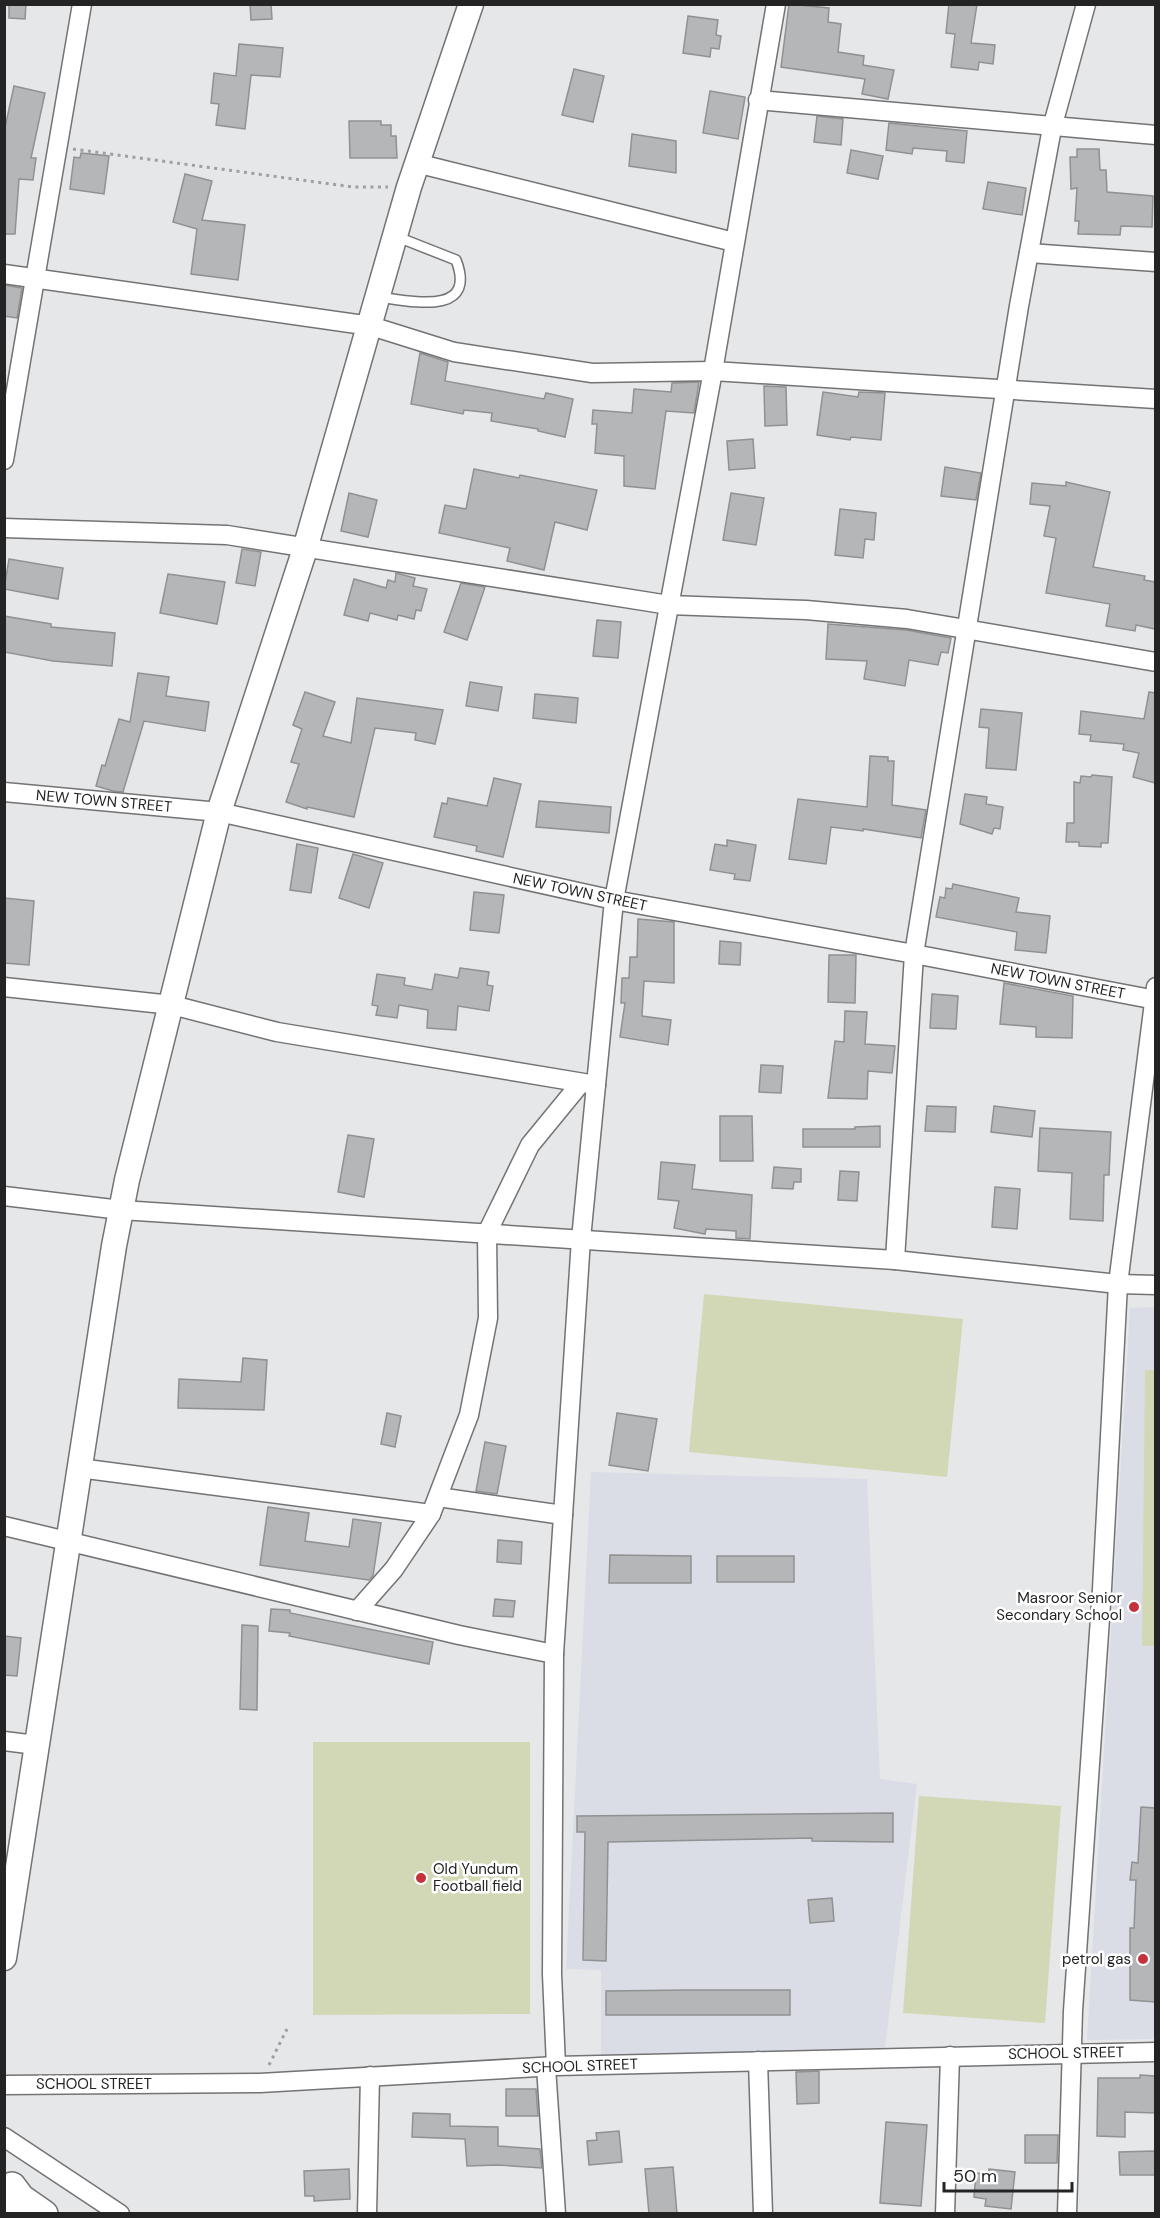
<svg xmlns="http://www.w3.org/2000/svg" width="1160" height="2218" font-family="'DM Sans',sans-serif">
<rect width="100%" height="100%" fill="#e6e7e9"/>
<g fill="#dadde6">
<path d="M1155 1307V2039L1087 2040 1130 1308Z"/>
<path d="M591 1472 867 1479 880 1779 917 1784 885 2048 601 2060V1970L566 1969Z"/>
</g>
<g fill="#d2d8b5">
<path d="M704 1294 963 1319 947 1477 689 1452Z"/>
<path d="M1145 1370H1156L1155 1646H1142Z"/>
<path d="M313 1742H530V2014L313 2015Z"/>
<path d="M919 1796 1061 1806 1045 2023 903 2013Z"/>
</g>
<g fill="#b5b6b8" stroke="#909193" stroke-width="1.5">
<path d="M9 4H26L25 19 9 18Z"/>
<path d="M250 4H271L272 19 251 20Z"/>
<path d="M789 4 829 8 828 22 841 24 838 52 864 56 863 65 894 70 888 99 862 94 865 79 781 67Z"/>
<path d="M949 4H977L971 43 995 45 993 64 979 62 978 70 951 67 955 34 946 33Z"/>
<path d="M688 16 718 20 716 35 721 36 719 49 711 48 710 57 683 53Z"/>
<path d="M239 44 283 48 280 77 251 75 245 129 216 125 219 104 211 103 214 73 236 76Z"/>
<path d="M574 69 604 76 593 122 562 115Z"/>
<path d="M14 86 45 93 31 158H36L33 180 19 179 15 234H4V132Z"/>
<path d="M710 91 745 97 738 139 703 133Z"/>
<path d="M817 116 843 119 841 145 814 142Z"/>
<path d="M349 121H381V125H391V136H396L397 158H350Z"/>
<path d="M889 123 967 131 964 163 946 161 947 151 913 148 912 154 886 150Z"/>
<path d="M632 134 676 141V173L629 166Z"/>
<path d="M1077 149H1099L1100 170H1106L1107 192 1153 196 1152 227 1121 226 1120 235 1078 234 1079 221H1075L1077 188 1071 189 1070 157H1077Z"/>
<path d="M851 150 883 156 878 179 847 173Z"/>
<path d="M81 153 109 156 104 194 70 189 74 157 80 158Z"/>
<path d="M185 174 212 181 202 220 245 225 238 280 191 274 197 229 173 222Z"/>
<path d="M988 182 1026 188 1022 215 983 209Z"/>
<path d="M4 285 22 288 17 318 4 316Z"/>
<path d="M420 353 448 362 445 381 544 399 546 393 573 399 565 437 538 431V429L491 421 492 413 464 410 463 414 411 404Z"/>
<path d="M699 382 694 413 666 411 655 489 624 486V456L595 453 597 424H592L593 410 632 413 634 389 671 392 672 383Z"/>
<path d="M764 386 786 387 787 425 765 426Z"/>
<path d="M823 392 858 397 859 392 885 393 881 440 851 437 850 440 817 435Z"/>
<path d="M753 439 755 468 729 470 727 441Z"/>
<path d="M945 467 981 473 976 500 941 496Z"/>
<path d="M474 469 519 478 520 475 597 490 587 530 555 522 544 570 507 561 510 548 439 533 445 505 466 509Z"/>
<path d="M1066 482 1110 492 1093 567 1145 576 1144 580 1155 582V629L1136 625 1135 631 1106 626 1110 604 1046 593 1056 538 1044 536 1050 506 1030 504 1032 483 1066 486Z"/>
<path d="M349 493 377 500 368 537 341 531Z"/>
<path d="M731 493 764 498 756 545 723 540Z"/>
<path d="M840 509 876 513 874 540 865 539 863 558 835 555Z"/>
<path d="M242 549 261 552 255 586 236 583Z"/>
<path d="M9 559 63 568 58 599 4 589Z"/>
<path d="M396 573 415 578 413 586 427 589 421 611 416 610 414 619 398 615 397 620 370 613 368 621 344 615 354 579 386 588 388 580 395 582Z"/>
<path d="M168 574 225 582 217 624 160 613Z"/>
<path d="M461 583 485 587 467 640 444 632Z"/>
<path d="M4 616 51 624V627L115 633 112 666 53 661 4 652Z"/>
<path d="M597 620 621 622 618 658 593 656Z"/>
<path d="M828 624 906 630 951 638 948 653 941 652 938 665 909 660 905 686 864 679 867 661 826 659Z"/>
<path d="M138 673 169 677 166 696 209 702 205 731 144 721 123 792 113 791 96 786 102 765 105 766 119 719 130 722Z"/>
<path d="M470 682 502 687 498 711 466 706Z"/>
<path d="M305 692 335 702 323 736 351 743 357 698 443 710 435 744 415 740 416 733 375 728 354 817 307 807V809L286 802 299 764 291 762 302 729 293 725Z"/>
<path d="M1149 692 1155 693V783L1133 777 1139 753 1123 750 1124 744 1090 741 1091 735 1079 734 1081 711 1144 719Z"/>
<path d="M535 694 578 698 576 723 533 718Z"/>
<path d="M981 709 1022 713 1016 770 986 768 989 728 979 727Z"/>
<path d="M870 756 888 757V761H894L892 805 926 810 921 838 863 829V831L831 827 826 864 789 859 798 799 867 807Z"/>
<path d="M1092 775 1112 777 1108 843H1101V847L1079 846V842H1066L1067 823H1074V782L1080 783 1081 776 1091 777Z"/>
<path d="M494 778 521 784 503 857 476 851 477 846 434 837 442 803 447 804 448 798 487 806Z"/>
<path d="M965 794 987 797 986 804 1003 807 1000 829 994 828 992 834 960 824Z"/>
<path d="M539 801 611 807 609 833 536 827Z"/>
<path d="M727 840 756 845 750 881 734 879 735 874 710 870 715 844 727 846Z"/>
<path d="M297 844 318 848 311 893 290 890Z"/>
<path d="M353 854 383 863 369 908 339 898Z"/>
<path d="M953 884 1019 898 1016 912 1050 916 1046 953 1015 950 1017 932 936 917 940 897 945 898 946 888 952 889Z"/>
<path d="M474 892 504 895 499 933 470 930Z"/>
<path d="M4 898 34 901 29 965 4 963Z"/>
<path d="M638 919 674 922V983L644 981 642 1016 671 1020 668 1045 620 1037 625 1003H621L622 978H629L630 957H637Z"/>
<path d="M720 941 741 943 740 965 719 964Z"/>
<path d="M829 955H856L855 1003 828 1002Z"/>
<path d="M460 968 489 972 487 985 493 986 489 1011 458 1006 456 1030 427 1028 428 1010 399 1005 397 1018 376 1015 378 1006 372 1005 377 974 405 978 404 985 432 990 435 974 458 978Z"/>
<path d="M1004 983 1073 996 1072 1038 1036 1037V1027L1000 1024Z"/>
<path d="M932 994 958 996 956 1029 930 1028Z"/>
<path d="M845 1011 867 1012 865 1044 895 1046 892 1073 868 1071 867 1099 828 1098 835 1041 844 1042Z"/>
<path d="M761 1065 783 1066 781 1093 759 1092Z"/>
<path d="M927 1106 956 1107 955 1132 925 1131Z"/>
<path d="M994 1106 1035 1111 1032 1137 991 1132Z"/>
<path d="M720 1116H752L753 1161H720Z"/>
<path d="M880 1126V1147H803V1129H855V1127Z"/>
<path d="M1040 1128 1111 1132 1109 1175H1104L1103 1221 1070 1219 1072 1173 1038 1171Z"/>
<path d="M348 1135 374 1139 364 1197 338 1192Z"/>
<path d="M661 1162 695 1165 692 1189 752 1195 750 1239 736 1238V1231L706 1229 705 1234 674 1228 679 1201 658 1199Z"/>
<path d="M774 1167 801 1169V1182H794L793 1189 772 1188Z"/>
<path d="M840 1171 859 1172 857 1201 838 1200Z"/>
<path d="M995 1187 1020 1189 1017 1229 992 1227Z"/>
<path d="M243 1358 267 1360 264 1410 178 1408 179 1379 241 1382Z"/>
<path d="M387 1413 401 1416 395 1447 381 1444Z"/>
<path d="M617 1413 657 1419 648 1471 609 1465Z"/>
<path d="M485 1442 506 1446 497 1494 476 1491Z"/>
<path d="M268 1507 309 1513 305 1541 349 1547 353 1519 381 1523 373 1576 369 1580 260 1565Z"/>
<path d="M498 1540 522 1542 521 1564 497 1562Z"/>
<path d="M610 1555 691 1556V1583H609Z"/>
<rect x="717" y="1556" width="77" height="26"/>
<path d="M495 1599 515 1601 513 1617 493 1616Z"/>
<path d="M271 1609 290 1610V1613L433 1642 429 1664 289 1636 290 1633 269 1631Z"/>
<path d="M242 1625 258 1626 257 1710 240 1709Z"/>
<path d="M4 1636 21 1638 17 1676 4 1675Z"/>
<path d="M1141 1807 1155 1808V2002L1130 2000V1928H1134L1136 1880H1130L1132 1862 1138 1863Z"/>
<path d="M893 1813V1842L812 1841V1838L608 1842 606 1961 583 1960 585 1832H577V1816Z"/>
<path d="M832 1898 834 1921 810 1923 808 1900Z"/>
<path d="M687 1990H790V2015H606V1991Z"/>
<path d="M819 2071V2103L797 2104 796 2072Z"/>
<path d="M1140 2075 1155 2076V2113L1125 2112V2137L1097 2136 1098 2078H1140Z"/>
<path d="M506 2089H536L538 2116H506Z"/>
<path d="M413 2113 450 2114V2126L498 2127V2146L540 2149 542 2168 498 2165 467 2166 465 2139 412 2137Z"/>
<path d="M886 2122 927 2125 921 2206 880 2203Z"/>
<path d="M619 2131 622 2162 589 2165 587 2141 597 2140 596 2133Z"/>
<path d="M1025 2135H1058L1057 2163H1025Z"/>
<path d="M1155 2151V2175H1120L1119 2152Z"/>
<path d="M673 2167 677 2214H649L645 2169Z"/>
<path d="M349 2169 350 2199 314 2201V2196H305L304 2171Z"/>
<path d="M989 2169 1015 2172 1011 2209 985 2206 986 2199 974 2197 976 2173 988 2174Z"/>
</g>
<g fill="none" stroke-linecap="round" stroke-linejoin="round">
<defs>
<path id="lane" d="M379 297C410 301 478 317 456 260L395 236"/>
<g id="street">
<path d="M758 100 1156 135"/>
<path d="M416 163 734 242"/>
<path d="M1029 253 1156 262"/>
<path d="M4 274 371 326 454 352 592 373 713 371 1156 399"/>
<path d="M4 460 82 4"/>
<path d="M4 528 227 535 669 605 806 610 907 619 1156 662"/>
<path d="M4 792 219 812 614 900 914 954 1156 1000"/>
<path d="M4 987 172 1005 277 1032 596 1085"/>
<path d="M4 1196 121 1210 895 1260 1118 1284 1156 1285"/>
<path d="M895 1260 914 954 1019 306 1052 128 1086 4"/>
<path d="M79 1468 431 1514"/>
<path d="M438 1497 563 1515"/>
<path d="M4 1526 459 1635 554 1654 552 1974 556 2066"/>
<path d="M357 1611 394 1569 431 1514 469 1415 488 1318 487 1233 530 1145 580 1084"/>
<path d="M554 1654 581 1239 614 900 713 371 776 4"/>
<path d="M4 1741 36 1745"/>
<path d="M758 2061 763 2214"/>
<path d="M546 2067 556 2214"/>
<path d="M4 2085 260 2083 556 2066 1156 2052"/>
<path d="M4 2137 120 2214"/>
<path d="M367 2214 370 2076"/>
<path d="M945 2214 950 2056"/>
<path d="M1067 2214 1073 2011 1102 1589 1118 1284 1156 987"/>
</g>
<path id="secondary" d="M4 1958 114 1246 127 1180 219 812 305 549 409 187 471 4"/>
<g id="primary">
<path d="M12 2186 21 2198 44 2214"/>
<path d="M4 2213 6 2214"/>
</g>
</defs>
<use href="#lane" stroke="#737375" stroke-width="12"/>
<use href="#street" stroke="#737375" stroke-width="21"/>
<use href="#secondary" stroke="#737375" stroke-width="27"/>
<use href="#primary" stroke="#737375" stroke-width="30"/>
<g stroke="#9e9fa0" stroke-width="3" stroke-dasharray="3 4.5" stroke-linecap="butt">
<path d="M73 149 353 187H388"/>
<path d="M269 2065 287 2029"/>
</g>
<use href="#lane" stroke="#fff" stroke-width="9"/>
<use href="#street" stroke="#fff" stroke-width="18"/>
<use href="#secondary" stroke="#fff" stroke-width="24"/>
<use href="#primary" stroke="#fff" stroke-width="27"/>
</g>
<g fill="#c3333c" stroke="#fff" stroke-width="2">
<circle cx="1134" cy="1607" r="6"/>
<circle cx="421" cy="1878" r="6"/>
<circle cx="1143" cy="1959" r="6"/>
</g>
<g text-anchor="middle" stroke-width="5" stroke-linejoin="round" paint-order="stroke">
<g font-size="15" fill="#242425" stroke="#fff">
<text transform="translate(104 801) rotate(5)" y="5">NEW TOWN STREET</text>
<text transform="translate(580 892) rotate(12)" y="5">NEW TOWN STREET</text>
<text transform="translate(1058 981) rotate(11)" y="5">NEW TOWN STREET</text>
<text transform="translate(1066 2053) rotate(-1)" y="5">SCHOOL STREET</text>
<text transform="translate(580 2066) rotate(-2)" y="5">SCHOOL STREET</text>
<text x="94" y="2089">SCHOOL STREET</text>
</g>
<g font-size="15" fill="#242425" stroke="#fff" text-anchor="end">
<text x="1122" y="1603">Masroor Senior<tspan x="1122" dy="17">Secondary School</tspan></text>
<text x="433" y="1874" text-anchor="start">Old Yundum<tspan x="433" dy="17">Football field</tspan></text>
<text x="1131" y="1964">petrol gas</text>
</g>
</g>
<rect width="1160" height="2218" fill="none" stroke="#242425" stroke-width="12"/>
<path d="M944 2182v9h128v-9" fill="none" stroke="#242425" stroke-width="3"/>
<text x="953" y="2182" font-size="18" fill="#242425" stroke="#ffffff" stroke-width="4.5" paint-order="stroke">50 m</text>
</svg>
